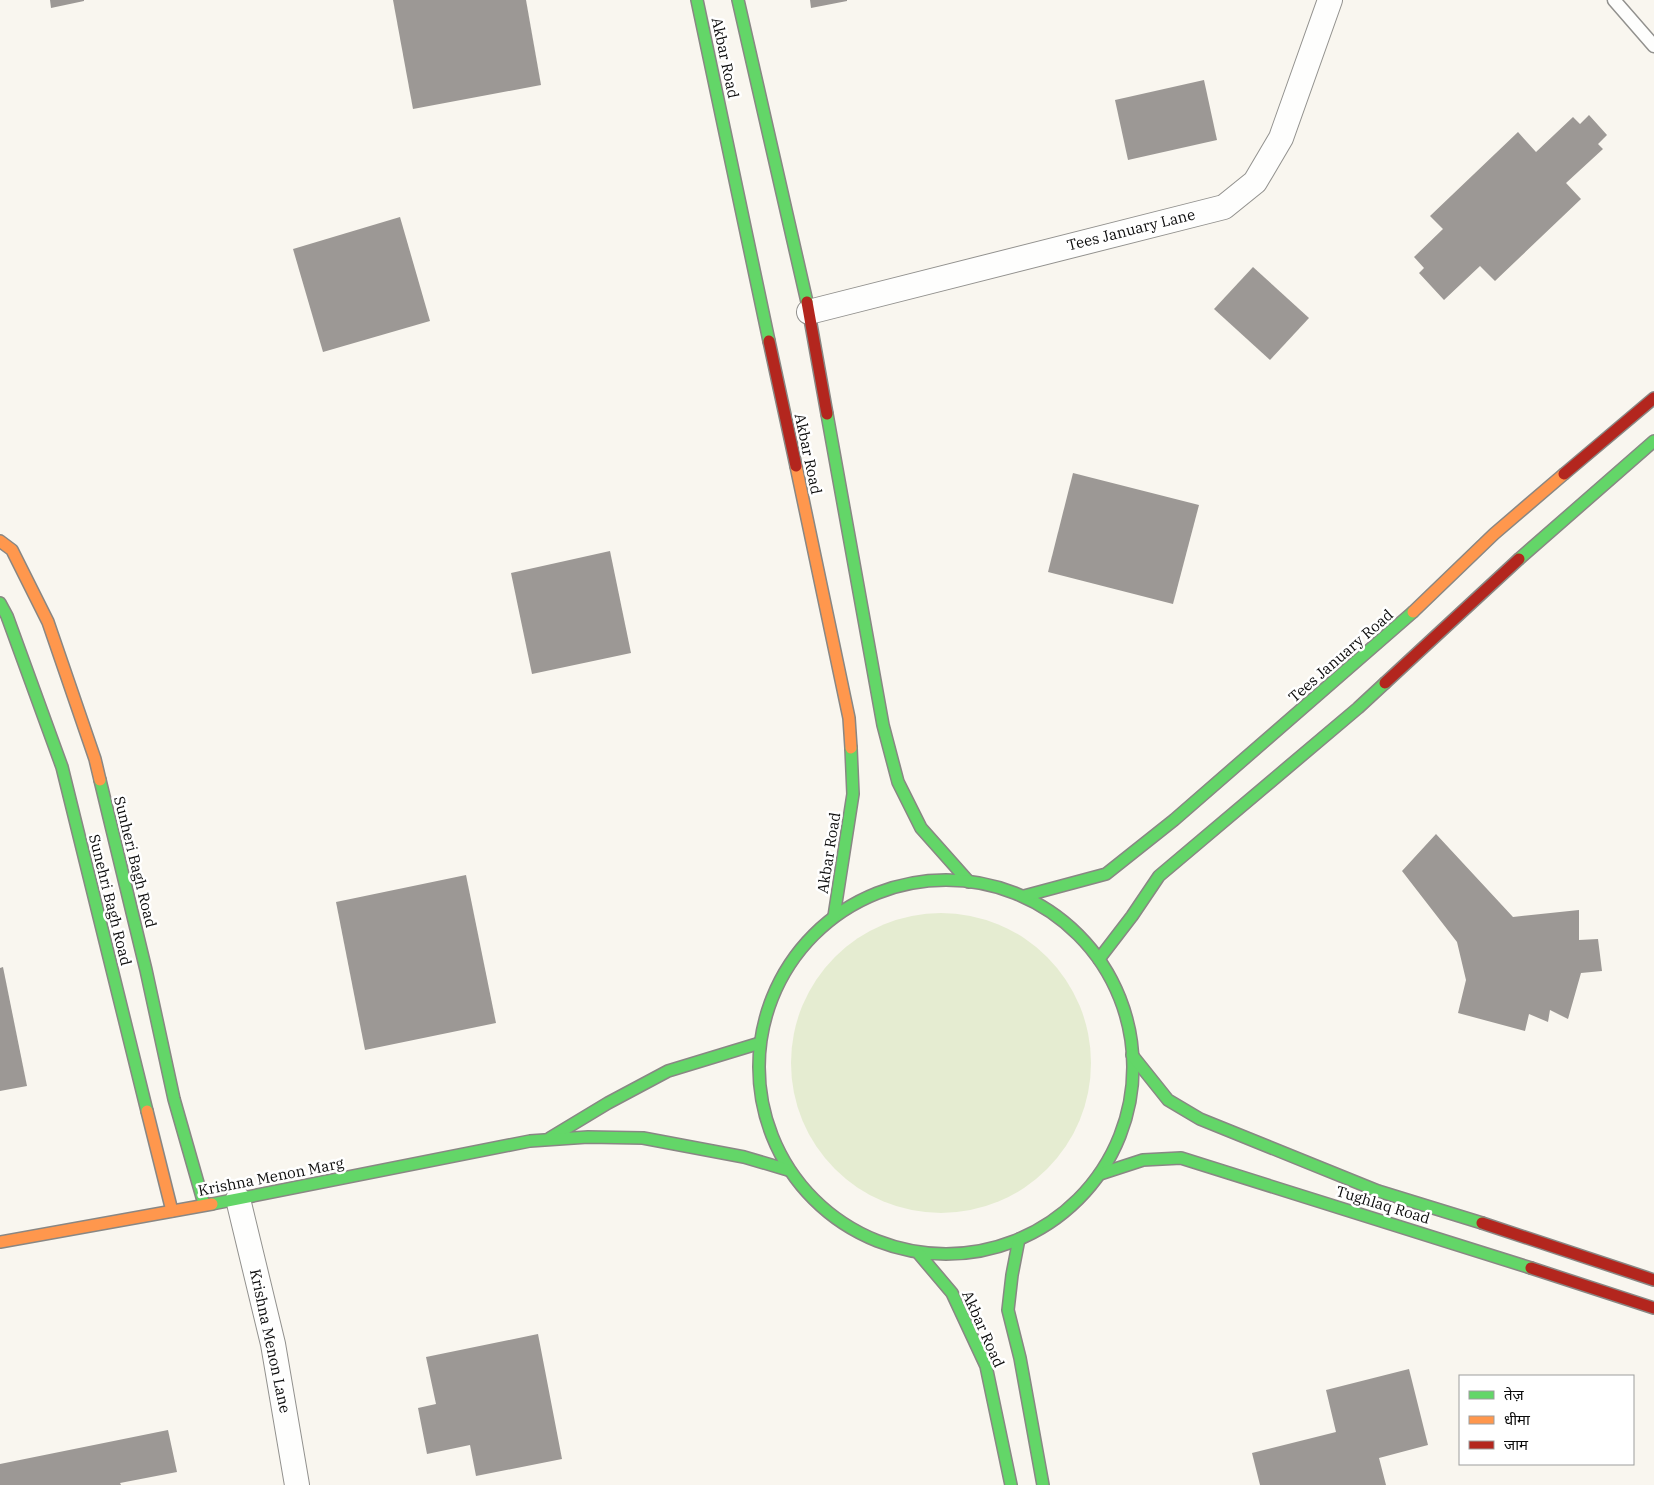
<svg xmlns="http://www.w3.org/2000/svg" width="1654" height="1485" font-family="'IBM Plex Serif','Noto Sans Devanagari',serif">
<rect width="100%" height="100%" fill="#f9f6ef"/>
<circle fill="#e5ecd1" cx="941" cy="1063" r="150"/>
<g fill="#9c9895">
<path d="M50 0H84V1L51 8Z"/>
<path d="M393 0H526L541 85 413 109Z"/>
<path d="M810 0H847V1L811 8Z"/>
<path d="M1204 80 1217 140 1128 160 1115 100Z"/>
<path d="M1589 115 1607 135 1598 144 1603 149 1566 183 1581 199 1495 281 1480 266 1444 300 1419 273 1424 268 1414 257 1443 229 1430 216 1518 132 1536 152 1573 117 1580 124Z"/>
<path d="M400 217 430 321 323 352 293 249Z"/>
<path d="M1253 267 1309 318 1270 360 1214 309Z"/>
<path d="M1073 473 1199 505 1173 604 1048 572Z"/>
<path d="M610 551 631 653 532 674 511 573Z"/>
<path d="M1436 834 1513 917 1579 910V940L1598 939 1602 971 1581 973 1568 1019 1550 1010 1548 1022 1529 1014 1525 1031 1458 1013 1466 980 1457 942 1402 871Z"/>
<path d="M466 875 496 1023 365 1050 336 902Z"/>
<path d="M3 967 27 1086 0 1091V968Z"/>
<path d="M538 1334 562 1459 476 1476 470 1445 427 1454 418 1408 436 1404 426 1357Z"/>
<path d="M1409 1369 1428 1445 1379 1458 1386 1485H1260L1252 1453 1336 1432 1326 1390Z"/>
<path d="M168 1430 177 1472 120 1483 121 1485H0V1464Z"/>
</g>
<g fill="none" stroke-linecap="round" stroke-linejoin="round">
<defs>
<path id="lane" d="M1614 0 1654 46"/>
<g id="street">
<path d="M809 312 1224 207 1255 182 1281 138 1330 0"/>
<path d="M238 1199 273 1344 297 1485"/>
</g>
<g id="fast">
<path d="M697 0 769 341"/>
<path d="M738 0 807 302"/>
<path d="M827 414 883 725 898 782 921 828 969 882"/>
<path d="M1519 559 1654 441"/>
<path d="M0 603 7 616 62 767 147 1111"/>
<path d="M100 780 146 970 174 1099 204 1204"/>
<circle cx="946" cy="1067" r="187"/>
<path d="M1024 896 1106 874 1174 820 1413 612"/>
<path d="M834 916 853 794 851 748"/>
<path d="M1099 959 1132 916 1159 876 1358 708 1385 683"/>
<path d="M1132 1055 1168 1100 1200 1119 1378 1191 1482 1223"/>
<path d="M550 1138 608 1103 668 1071 760 1043"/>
<path d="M1100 1174 1143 1160 1181 1158 1531 1268"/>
<path d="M212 1204 530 1141 588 1137 643 1138 744 1157 788 1170"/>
<path d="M1019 1239 1012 1275 1008 1310 1020 1358 1043 1485"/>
<path d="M919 1254 952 1293 986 1366 1011 1485"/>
</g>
<g id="slow">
<path d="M796 466 849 718 851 748"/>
<path d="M0 541 12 550 48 622 95 759 100 780"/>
<path d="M1413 612 1494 534 1564 474"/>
<path d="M147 1111 172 1211"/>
<path d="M0 1242 212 1204"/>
</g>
<g id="jam">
<path d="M807 302 827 414"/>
<path d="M769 341 796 466"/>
<path d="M1564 474 1654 398"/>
<path d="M1385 683 1519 559"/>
<path d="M1482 1223 1654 1280"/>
<path d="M1531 1268 1654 1308"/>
</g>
</defs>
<use href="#lane" stroke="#92918e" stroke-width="15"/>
<use href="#street" stroke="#92918e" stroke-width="26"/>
<use href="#fast" stroke="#898784" stroke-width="14"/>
<use href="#slow" stroke="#898784" stroke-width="14"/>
<use href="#jam" stroke="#898784" stroke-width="14"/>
<use href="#lane" stroke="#fefefd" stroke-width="12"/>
<use href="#street" stroke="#fefefd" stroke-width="24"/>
<use href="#fast" stroke="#63d668" stroke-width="11"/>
<use href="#slow" stroke="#ff974d" stroke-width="11"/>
<use href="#jam" stroke="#b3261e" stroke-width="11"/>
</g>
<g text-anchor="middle" stroke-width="5" stroke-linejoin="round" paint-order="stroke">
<g font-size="15" fill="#0b0b0b" stroke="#fff">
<text transform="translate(725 58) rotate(78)" y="5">Akbar Road</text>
<text transform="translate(1131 230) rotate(-14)" y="5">Tees January Lane</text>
<text transform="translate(808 454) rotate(78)" y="5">Akbar Road</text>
<text transform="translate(1341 656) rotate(-41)" y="5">Tees January Road</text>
<text transform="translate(829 853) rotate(-81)" y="5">Akbar Road</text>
<text transform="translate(135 862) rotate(76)" y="5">Sunheri Bagh Road</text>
<text transform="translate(110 900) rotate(76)" y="5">Sunehri Bagh Road</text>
<text transform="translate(271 1177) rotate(-11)" y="5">Krishna Menon Marg</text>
<text transform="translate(1383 1205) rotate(17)" y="5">Tughlaq Road</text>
<text transform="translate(983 1329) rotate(66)" y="5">Akbar Road</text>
<text transform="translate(270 1341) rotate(78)" y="5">Krishna Menon Lane</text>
</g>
</g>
<rect x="1459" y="1375" width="175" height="90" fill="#ffffff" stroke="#9d9d9d"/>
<rect x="1469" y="1391" width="25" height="8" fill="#63d668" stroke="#9d9d9d"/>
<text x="1504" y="1400" font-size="15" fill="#0b0b0b">तेज़</text>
<rect x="1469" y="1416" width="25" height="8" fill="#ff974d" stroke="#9d9d9d"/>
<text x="1504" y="1425" font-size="15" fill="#0b0b0b">धीमा</text>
<rect x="1469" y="1441" width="25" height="8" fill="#b3261e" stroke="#9d9d9d"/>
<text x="1504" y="1450" font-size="15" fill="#0b0b0b">जाम</text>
</svg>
